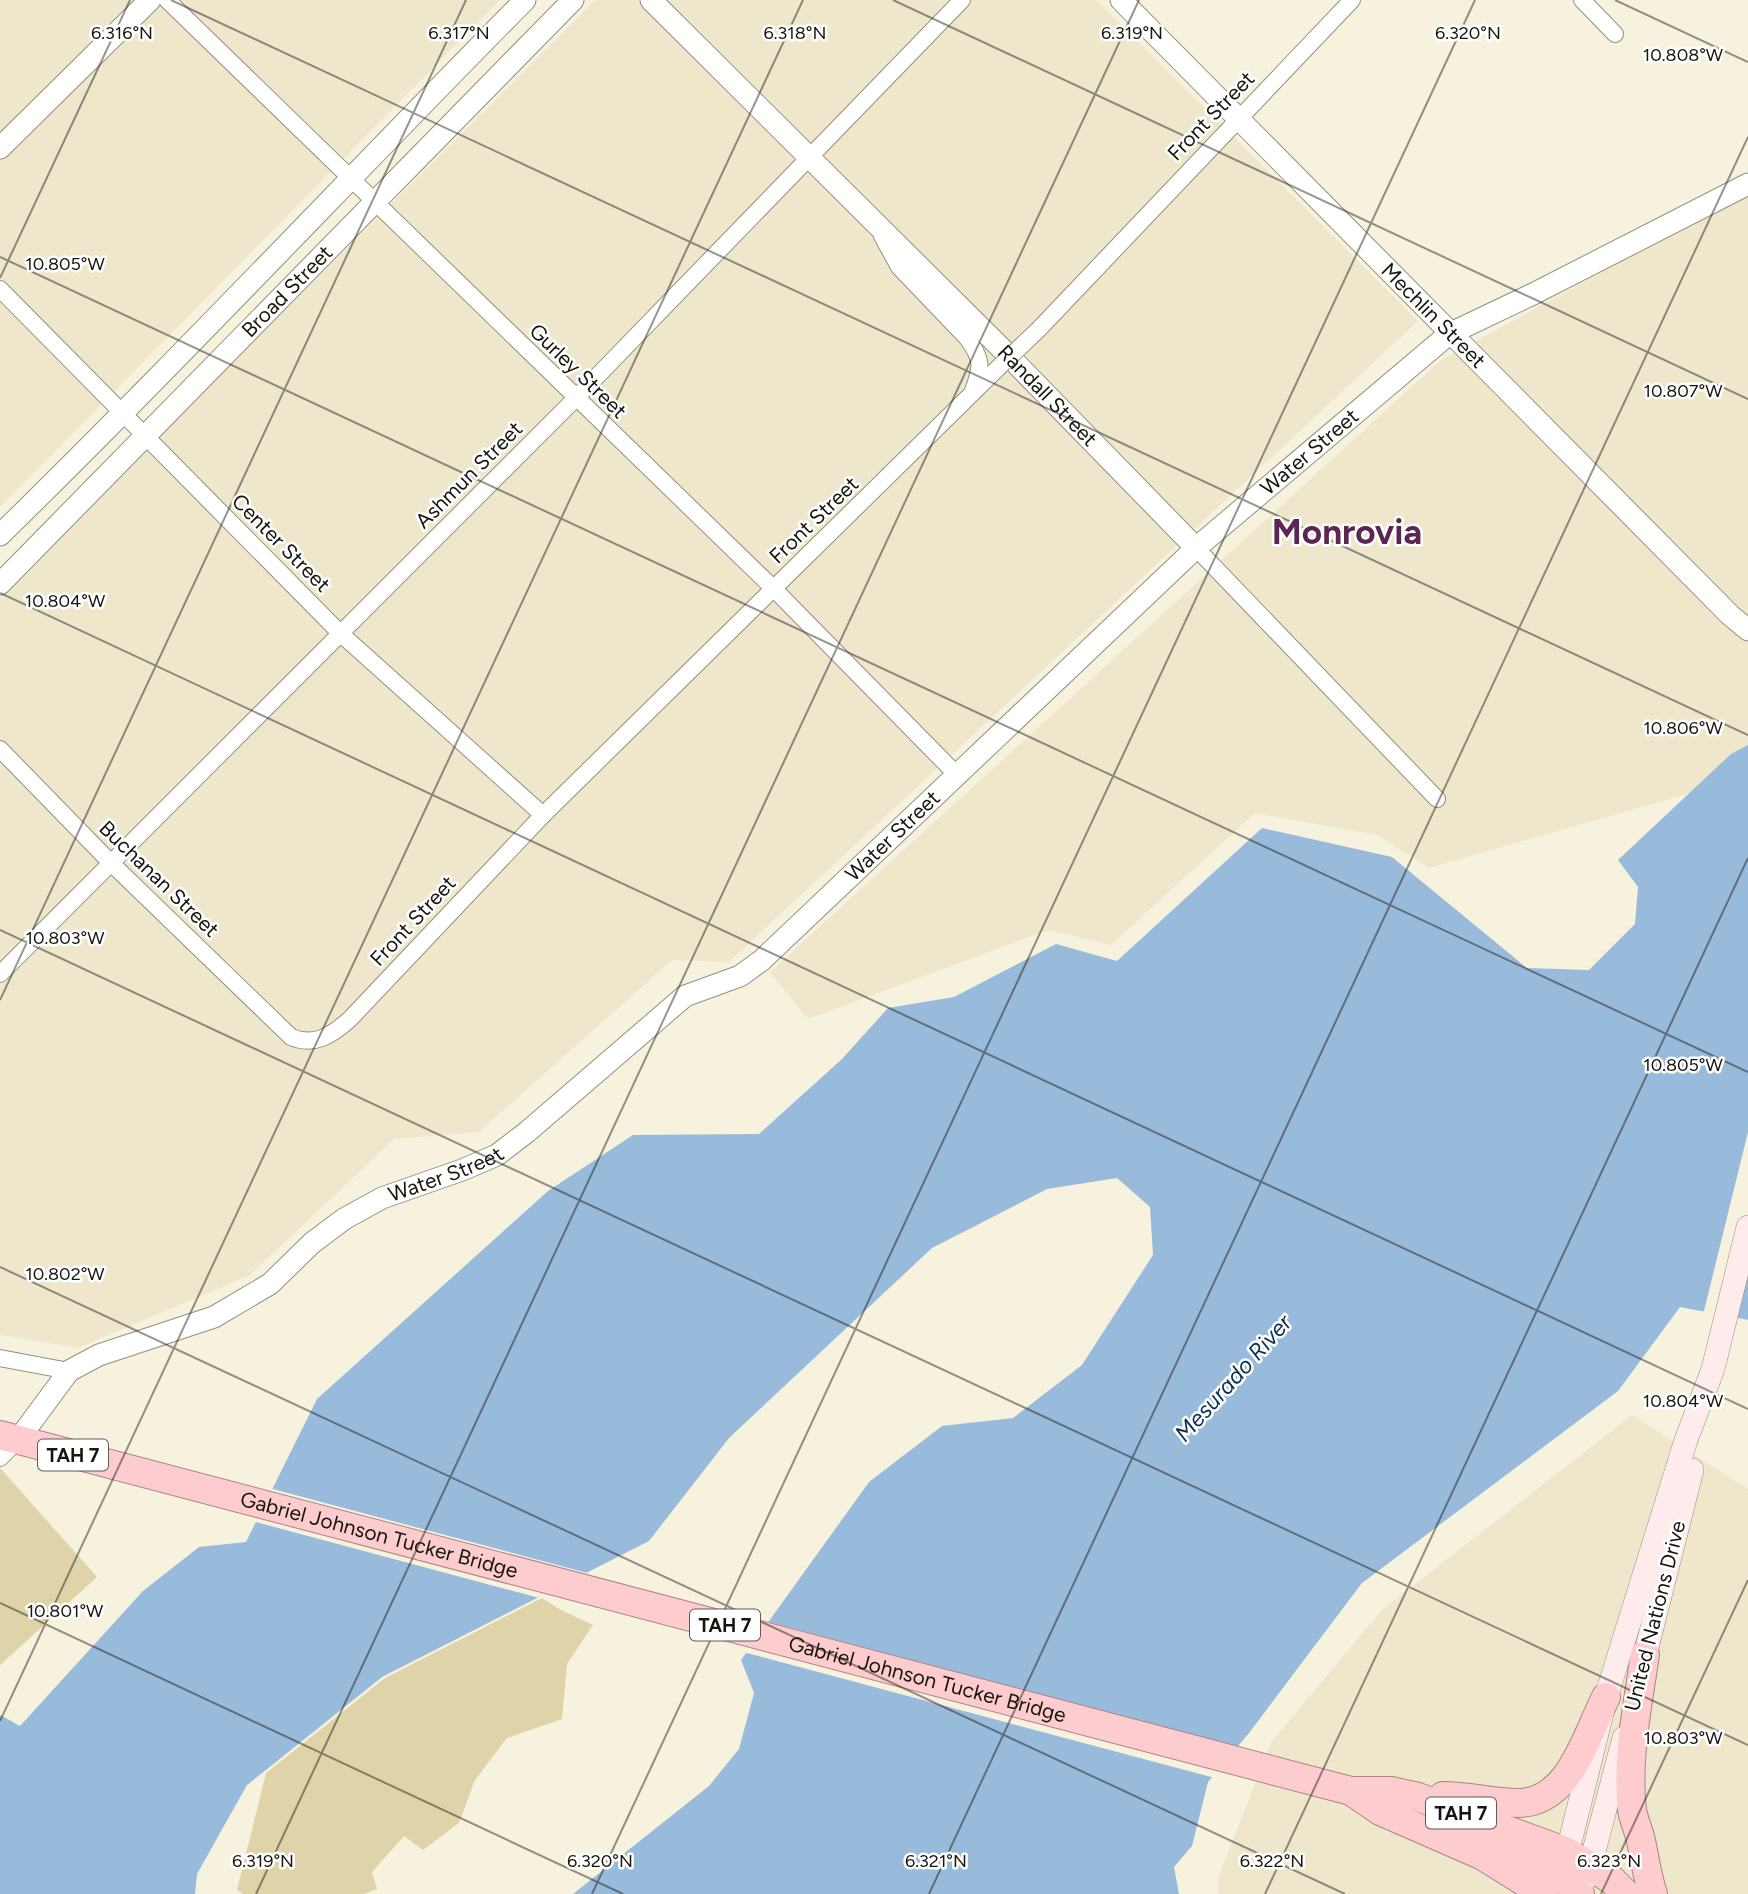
<svg xmlns="http://www.w3.org/2000/svg" width="1748" height="1894" font-family="Figtree,sans-serif">
<rect width="100%" height="100%" fill="#f7f2de"/>
<g fill="#eee7cc">
<path d="M0 0H500L0 507Z"/>
<path d="M595 0H1097L1418 321 729 962 672 960 479 1132 394 1139 250 1275 78 1348 0 1335V595Z"/>
<path d="M1748 192V749L1694 792 1429 868 1377 835 1255 813 1111 945 1048 930 808 1019 770 972 1441 360Z"/>
<path d="M1632 1415 1748 1489V1894H1218L1219 1875 1272 1741 1382 1610Z"/>
</g>
<g fill="#dfd4a9">
<path d="M0 1468 97 1577 0 1665Z"/>
<path d="M542 1598 561 1610 593 1625 567 1664 562 1719 507 1738 475 1780 459 1823 423 1850 404 1836 372 1872 377 1889 364 1894H243L237 1890 266 1773 385 1678Z"/>
</g>
<path fill="#98badb" d="M1748 745V1320L1680 1307 1618 1391 1362 1583 1249 1733 1208 1782 1192 1846 1174 1867 1179 1894H573L709 1786 739 1749 754 1693 741 1660 869 1482 942 1426 1013 1418 1082 1365 1153 1255 1150 1207 1117 1178 1047 1189 932 1248 729 1438 649 1541 382 1677 247 1785 197 1874 195 1894H0V1715L20 1726 143 1591 199 1547 246 1542 317 1399 548 1191 633 1135 759 1134 842 1059 888 1008 954 997 1056 944 1117 961 1262 828 1392 857 1527 968 1589 970 1635 924 1638 887 1618 860 1731 754Z"/>
<g fill="#f7f2de">
<path d="M1748 1132V1266L1734 1321 1703 1315Z"/>
<path d="M269 1488 591 1574 543 1599 252 1521Z"/>
<path d="M765 1621 1241 1748 1215 1778 743 1652Z"/>
</g>
<g fill="none" stroke-linecap="round" stroke-linejoin="round">
<defs>
<g id="minor">
<path d="M167 0 774 589 957 775"/>
<path d="M1582 0 1615 34"/>
<path d="M882 236 899 267 967 338C983 360 982 366 973 391"/>
<path d="M0 289 341 634 543 815"/>
<path d="M1039 329 1352 0"/>
<path d="M1196 548 1437 799"/>
<path d="M0 749 111 863 291 1037C315 1047 332 1035 350 1019L543 815 999 367"/>
<path d="M0 974 576 398 962 0"/>
<path d="M0 1358 69 1371"/>
<path d="M0 1458 18 1440"/>
</g>
<g id="tertiary">
<path id="s1" d="M651 0 1000 347 1196 548"/>
<path id="s2" d="M1121 0 1730 615 1748 630"/>
<path d="M0 148 150 0"/>
<path d="M0 535C179 360 349 178 525 0"/>
<path id="s3" d="M0 584 573 0"/>
<path id="s4" d="M18 1440 69 1371 99 1355 214 1317 270 1284 312 1243 344 1219 382 1198 462 1170 497 1155 527 1132 685 996 740 976 762 960 1196 548 1449 334 1533 294 1748 184"/>
</g>
<g id="secondary">
<path d="M1641 1671 1692 1470"/>
<path d="M1564 1866 1606 1697 1686 1440 1713 1369 1748 1227"/>
<path d="M1584 1880 1590 1866 1624 1738"/>
</g>
<g id="trunk">
<path id="s5" d="M0 1435 1351 1791H1391L1418 1797 1567 1852 1612 1880 1626 1894"/>
<path d="M1645 1654C1638 1705 1626 1758 1632 1810 1634 1821 1639 1831 1641 1841 1645 1859 1647 1876 1653 1894"/>
<path d="M1351 1791 1380 1811 1483 1856 1544 1894"/>
<path d="M1443 1796C1469 1796 1494 1803 1519 1803 1570 1802 1586 1736 1606 1697"/>
<path d="M1452 1828 1561 1877 1580 1894"/>
</g>
</defs>
<use href="#minor" stroke="#94907e" stroke-width="18"/>
<use href="#tertiary" stroke="#94907e" stroke-width="23"/>
<use href="#secondary" stroke="#94907e" stroke-width="24"/>
<use href="#trunk" stroke="#ab8484" stroke-width="30"/>
<use href="#minor" stroke="#fff" stroke-width="16"/>
<use href="#tertiary" stroke="#fff" stroke-width="21"/>
<use href="#secondary" stroke="#feeced" stroke-width="23"/>
<use href="#trunk" stroke="#fccccf" stroke-width="28"/>
<defs>
<path id="minor-bridge" d="M999 367 1039 329"/>
</defs>
<use href="#minor-bridge" stroke="#94907e" stroke-width="18" stroke-linecap="butt"/>
<use href="#minor-bridge" stroke="#fff" stroke-width="16"/>
</g>
<path fill="none" stroke="#17150e" stroke-width="2" stroke-opacity="0.45" d="M171 0 1748 735M893 0 1748 399M1615 0 1748 62M0 257 1748 1072M0 278 130 0M0 593 1748 1409M0 930 1748 1745M0 1000 466 0M0 1267 1345 1894M0 1603 623 1894M0 1721 803 0M256 1894 1139 0M592 1894 1475 0M929 1894 1748 137M1265 1894 1748 858M1601 1894 1748 1580"/>
<g text-anchor="middle" stroke-width="5" stroke-linejoin="round" paint-order="stroke">
<g fill="#fff" stroke="#5d5b56" stroke-width="2">
<rect x="38" y="1439.5" width="70" height="31" rx="5"/>
<rect x="690" y="1609.5" width="70" height="31" rx="5"/>
<rect x="1426" y="1797.5" width="70" height="31" rx="5"/>
</g>
<g font-size="19" font-weight="bold" fill="#17150e">
<text x="73" y="1462">TAH 7</text>
<text x="725" y="1632">TAH 7</text>
<text x="1461" y="1820">TAH 7</text>
</g>
<g font-size="21" fill="#17150e" stroke="#fff">
<text transform="translate(1211 116) rotate(-46)" y="7">Front Street</text>
<text dy="7" stroke="none"><textPath href="#s3" startOffset="410">Broad Street</textPath></text>
<text dy="7" stroke="none"><textPath href="#s2" startOffset="444">Mechlin Street</textPath></text>
<text transform="translate(578 371) rotate(44)" y="7">Gurley Street</text>
<text dy="7" stroke="none"><textPath href="#s1" startOffset="560">Randall Street</textPath></text>
<text dy="7" stroke="none"><textPath href="#s4" startOffset="1650">Water Street</textPath></text>
<text transform="translate(469 475) rotate(-45)" y="7">Ashmun Street</text>
<text transform="translate(814 520) rotate(-44)" y="7">Front Street</text>
<text transform="translate(281 543) rotate(45)" y="7">Center Street</text>
<text dy="7" stroke="none"><textPath href="#s4" startOffset="1083">Water Street</textPath></text>
<text transform="translate(159 879) rotate(44)" y="7">Buchanan Street</text>
<text transform="translate(413 921) rotate(-47)" y="7">Front Street</text>
<text dy="7" stroke="none"><textPath href="#s4" startOffset="516">Water Street</textPath></text>
<text dy="7" stroke="none"><textPath href="#s5" startOffset="392">Gabriel Johnson Tucker Bridge</textPath></text>
<text transform="translate(1655 1616) rotate(-76)" y="7">United Nations Drive</text>
<text dy="7" stroke="none"><textPath href="#s5" startOffset="959">Gabriel Johnson Tucker Bridge</textPath></text>
</g>
<g font-size="23" font-style="italic" fill="#0a3151" stroke="#fff">
<text transform="translate(1233 1378) rotate(-48)" y="8">Mesurado River</text>
</g>
<g font-size="35" font-weight="bold" fill="#5c2653" stroke="#fff">
<text x="1347" y="544">Monrovia</text>
</g>
</g>
<g font-size="18" text-anchor="middle" fill="#17150e" stroke="#fff" stroke-width="5" stroke-linejoin="round" paint-order="stroke">
<text x="122" y="39">6.316°N</text>
<text x="459" y="39">6.317°N</text>
<text x="795" y="39">6.318°N</text>
<text x="1132" y="39">6.319°N</text>
<text x="1468" y="39">6.320°N</text>
<text x="1683" y="61">10.808°W</text>
<text x="65" y="270">10.805°W</text>
<text x="1683" y="397">10.807°W</text>
<text x="65" y="607">10.804°W</text>
<text x="1683" y="734">10.806°W</text>
<text x="65" y="944">10.803°W</text>
<text x="1683" y="1071">10.805°W</text>
<text x="65" y="1280">10.802°W</text>
<text x="1683" y="1407">10.804°W</text>
<text x="65" y="1617">10.801°W</text>
<text x="1683" y="1744">10.803°W</text>
<text x="263" y="1867">6.319°N</text>
<text x="600" y="1867">6.320°N</text>
<text x="936" y="1867">6.321°N</text>
<text x="1272" y="1867">6.322°N</text>
<text x="1609" y="1867">6.323°N</text>
</g>
</svg>
